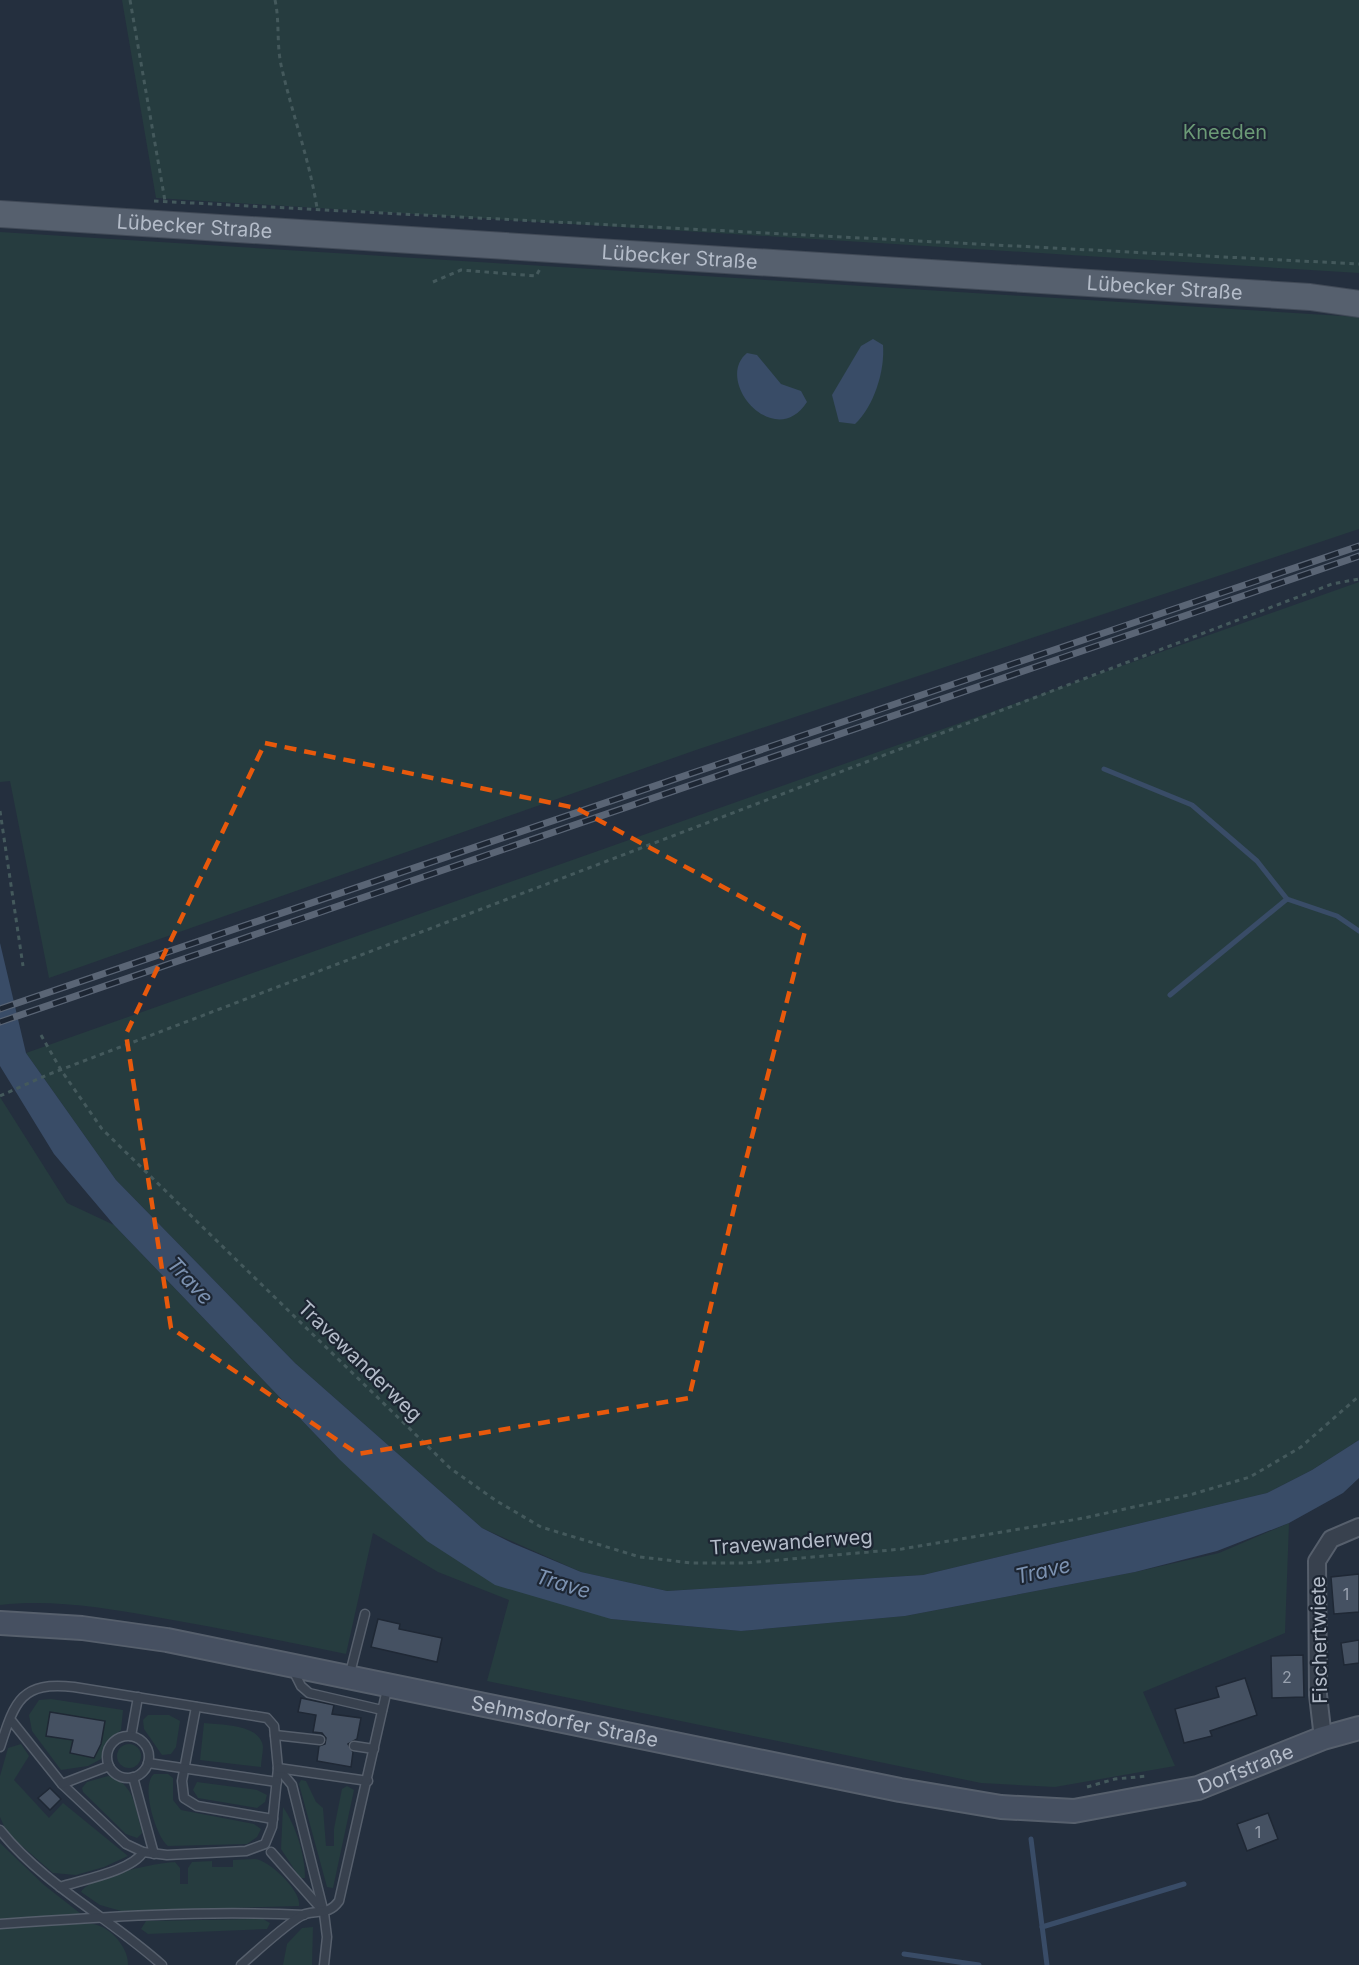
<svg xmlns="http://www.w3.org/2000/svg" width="1359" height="1965" font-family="Inter,sans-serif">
<rect width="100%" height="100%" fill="#242f3e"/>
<g fill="#263c3f">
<path d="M122 0H1359V273L156 198Z"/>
<path d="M0 232 1359 317V529L696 750 49 978 10 781 0 782Z"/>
<path d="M1359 582V1440L1312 1470 1267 1493 923 1575 667 1591 581 1572 482 1528 295 1363 116 1180 26 1053Z"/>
<path d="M0 1097 67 1203 114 1225 339 1459 611 1619 741 1631 905 1616 1135 1572 1219 1553 1289 1523 1285 1633 1143 1692 1175 1766 1055 1787 981 1783 487 1681 509 1600 438 1572 373 1533 346 1654C283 1641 220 1628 156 1617 105 1608 52 1599 0 1605Z"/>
<path d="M51 1699 123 1710 121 1730 105 1745 101 1759 88 1766 61 1770 32 1731 29 1715 39 1700Z"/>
<path d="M148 1715H169L180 1721 176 1747 171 1754 162 1755 144 1729 143 1720Z"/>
<path d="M204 1723C221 1725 261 1724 263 1747 263 1753 261 1761 261 1767L200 1760Z"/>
<path d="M21 1744 29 1756 14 1780 49 1818 63 1803 128 1856 104 1867 76 1875 53 1873 7 1833 0 1817V1776L8 1748Z"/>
<circle cx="129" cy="1756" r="12"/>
<path d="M154 1774H168L173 1778V1800L181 1810 254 1824 261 1829 257 1837 247 1844 168 1846C156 1837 140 1785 154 1774Z"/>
<path d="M108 1776C134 1783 135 1806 141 1828L142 1833 137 1838 126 1834 83 1792 82 1788 87 1782Z"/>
<path d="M301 1780 306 1781 316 1802 323 1808 326 1846H334V1829L342 1789 347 1786 354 1790 333 1888 327 1887 299 1784Z"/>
<path d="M197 1782 257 1790 267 1795 265 1802 257 1808 198 1798 193 1790Z"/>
<path d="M283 1807C296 1826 305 1855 305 1878H300L281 1849Z"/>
<path d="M0 1843 44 1885 81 1914 0 1921Z"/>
<path d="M255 1859C269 1860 302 1891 299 1906L121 1911 100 1905 81 1892C90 1876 156 1863 175 1862L180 1868V1884H188V1868L192 1862 212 1861V1867H233V1860Z"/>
<path d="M263 1919 270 1923 267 1929 148 1934 141 1929 146 1921Z"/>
<path d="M53 1925C66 1924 84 1921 97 1925 112 1929 129 1949 128 1965H0V1928Z"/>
<path d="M313 1927 312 1965H283L287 1944 302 1928Z"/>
</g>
<g fill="#394c67">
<path d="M873 339 883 345C885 371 874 406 855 424L839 422 832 395 861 346Z"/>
<path d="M747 353 757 355 781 384 801 391 807 402C775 452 713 381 747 353Z"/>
<path d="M0 943 26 1053 116 1180 295 1363 482 1528 512 1543 581 1572 667 1591 923 1575 1267 1493 1312 1470 1359 1440V1478L1343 1493 1289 1523 1217 1551 1135 1572 905 1616 741 1631 611 1619 495 1585 427 1541 339 1459 114 1225 54 1154 0 1066Z"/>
</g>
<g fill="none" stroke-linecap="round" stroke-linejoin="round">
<g stroke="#394c67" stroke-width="5">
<path d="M1104 769 1192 805 1257 861 1287 899 1337 916 1359 931"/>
<path d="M1170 995 1287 899"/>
<path d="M1031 1839 1047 1965"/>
<path d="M1042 1927 1184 1884"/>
<path d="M904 1954 979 1965"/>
</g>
</g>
<g fill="#455162" stroke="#1f2835" stroke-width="1.5">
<path d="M1359 1574V1612L1334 1614 1331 1577Z"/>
<path d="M378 1619 400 1624 399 1629 442 1638 437 1662 371 1647Z"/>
<path d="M1359 1640V1663L1344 1665 1341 1643Z"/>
<path d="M1303 1655 1304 1697 1272 1698 1271 1656Z"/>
<path d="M1245 1678 1257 1715 1210 1731 1212 1736 1184 1743 1175 1709 1219 1697 1216 1687Z"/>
<path d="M301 1698 334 1705 332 1714 361 1718 357 1739 348 1744 353 1752 351 1767 317 1761 319 1746 325 1744 326 1738 322 1733 313 1732 316 1715 298 1712Z"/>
<path d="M50 1712 105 1721 101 1744 94 1758 70 1753 73 1740 46 1736Z"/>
<path d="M50 1788 61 1799 50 1810 38 1798Z"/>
<path d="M1268 1813 1278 1839 1247 1851 1237 1824Z"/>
</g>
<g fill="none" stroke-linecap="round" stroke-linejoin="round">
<defs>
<g id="lane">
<path d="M293 1670 301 1686 309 1693 382 1710"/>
<path d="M349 1677 365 1614"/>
<path d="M196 1707 182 1781 184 1798 197 1806 273 1819"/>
<path d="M275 1735 320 1740"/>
<path d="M131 1736 138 1697"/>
<circle cx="128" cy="1757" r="21"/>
<path d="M354 1746 374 1749"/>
<path d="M0 1747C15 1701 21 1681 74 1687L267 1718 274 1726 278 1768 272 1827 265 1844 246 1851 167 1855 143 1852 126 1844 62 1784 10 1719"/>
<path d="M148 1763 277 1782"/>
<path d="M278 1768 292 1785 324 1913 327 1937 324 1965"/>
<path d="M278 1768 368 1781"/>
<path d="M133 1777 154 1854"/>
<path d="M62 1784 109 1766"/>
<path d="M0 1830C44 1885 110 1918 162 1965"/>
<path d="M271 1852 324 1912"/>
<path d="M60 1887C81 1880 132 1871 143 1852"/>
<path d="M0 1924C101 1917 203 1910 304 1915"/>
<path d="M241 1965C255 1953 290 1920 305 1914 319 1910 329 1915 339 1901L388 1685"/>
</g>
<path id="street" d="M1323 1738 1318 1695 1317 1561 1331 1539 1359 1527"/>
<g id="secondary">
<path id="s1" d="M0 1623 82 1628 167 1640 900 1790 1001 1807 1074 1811 1198 1788 1323 1738 1359 1728"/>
</g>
<g id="primary">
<path id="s2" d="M0 214 1310 297 1359 304"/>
</g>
</defs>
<use href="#lane" stroke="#565f6c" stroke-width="11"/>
<use href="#street" stroke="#565f6c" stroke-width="20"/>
<use href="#secondary" stroke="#565f6c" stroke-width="26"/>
<use href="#primary" stroke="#414a57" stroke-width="28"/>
<g stroke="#44595c" stroke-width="3" stroke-dasharray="4.5 4.5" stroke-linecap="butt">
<path d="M130 0 165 201"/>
<path d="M275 0C280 22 276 46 282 69 293 117 309 158 317 208"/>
<path d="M154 201 1359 264"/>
<path d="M433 282 461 270 536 276 540 269"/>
<path d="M0 811 23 966"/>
<path d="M41 1035 61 1070 102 1129 450 1468 495 1500 541 1527 640 1557 692 1563H746L902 1549 1084 1518 1193 1494 1250 1477 1301 1447 1359 1396"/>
<path d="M0 1096 47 1075 1332 584 1359 579"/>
<path d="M1087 1787 1115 1779 1148 1776"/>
</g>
<use href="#lane" stroke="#38414e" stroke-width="8"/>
<use href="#street" stroke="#38414e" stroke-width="16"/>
<use href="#secondary" stroke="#465061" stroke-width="22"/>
<use href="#primary" stroke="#56606e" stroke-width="26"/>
<defs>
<g id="rail">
<path d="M0 1009 1359 546"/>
<path d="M0 1022 1359 556"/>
</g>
</defs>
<use href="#rail" stroke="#5a6575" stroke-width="7"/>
<use href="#rail" stroke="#1d2633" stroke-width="4.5" stroke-dasharray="14" stroke-linecap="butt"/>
</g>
<path fill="none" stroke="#e8590c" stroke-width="4.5" stroke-dasharray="12 8" stroke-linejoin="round" d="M265 743 576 808 805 931 739 1187 689 1398 358 1454 171 1328 126 1034Z"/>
<g text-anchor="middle" stroke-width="4.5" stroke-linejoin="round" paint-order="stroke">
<g font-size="16" fill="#98a1af">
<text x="1346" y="1600">1</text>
<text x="1287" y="1683">2</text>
<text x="1258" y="1838">1</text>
</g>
<g font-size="20" fill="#6b9a76" stroke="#1d2633">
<text x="1225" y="139">Kneeden</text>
</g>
<g font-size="20" fill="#b4bcc9" stroke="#1d2633">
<text dy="7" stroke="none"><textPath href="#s2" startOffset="195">Lübecker Straße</textPath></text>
<text dy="7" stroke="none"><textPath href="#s2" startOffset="681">Lübecker Straße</textPath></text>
<text dy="7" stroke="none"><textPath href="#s2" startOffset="1167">Lübecker Straße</textPath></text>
<text transform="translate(360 1361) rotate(44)" y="7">Travewanderweg</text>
<text transform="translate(791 1542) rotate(-4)" y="7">Travewanderweg</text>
<text transform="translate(1319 1640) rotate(-91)" y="7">Fischertwiete</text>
<text dy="7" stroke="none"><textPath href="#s1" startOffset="574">Sehmsdorfer Straße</textPath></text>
<text dy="7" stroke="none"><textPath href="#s1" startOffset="1269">Dorfstraße</textPath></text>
</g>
<g font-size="21" font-style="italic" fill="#7c92b1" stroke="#1d2633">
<text transform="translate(190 1281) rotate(47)" y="7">Trave</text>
<text transform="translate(1043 1571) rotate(-13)" y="7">Trave</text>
<text transform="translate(563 1584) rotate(17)" y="7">Trave</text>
</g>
</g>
</svg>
